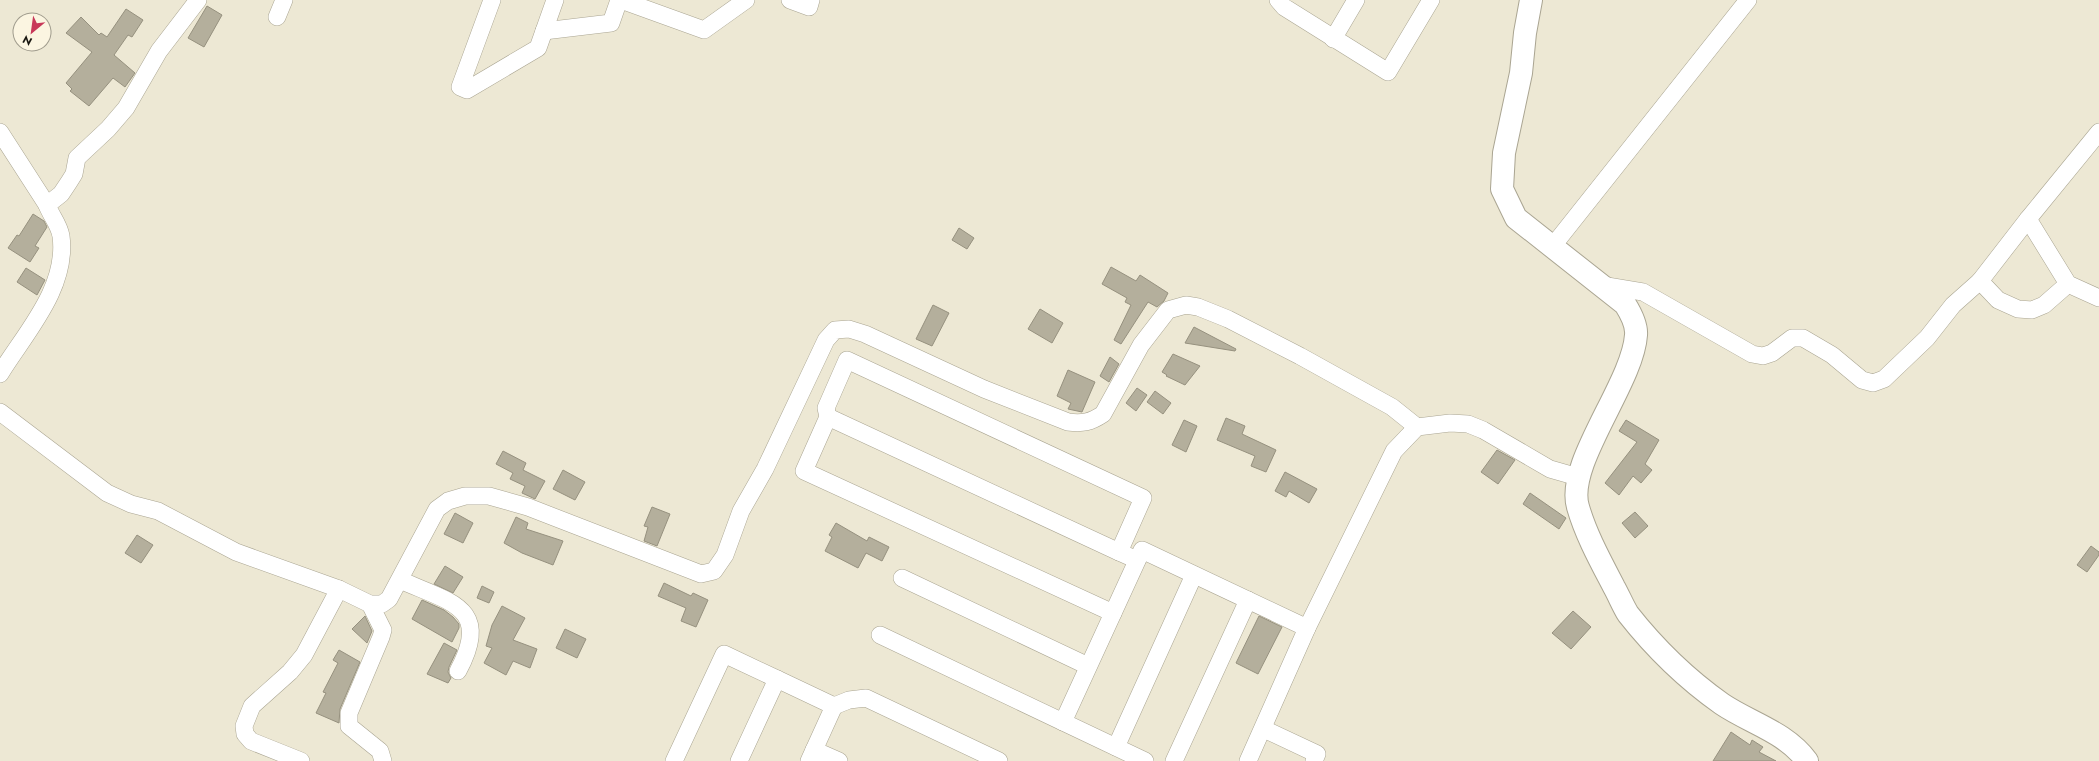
<svg xmlns="http://www.w3.org/2000/svg" width="2099" height="761" font-family="Jost,sans-serif">
<rect width="100%" height="100%" fill="#ede8d4"/>
<g fill="#b4af9c" stroke="#96917f">
<path d="M207 6 222 15 204 47 188 38Z"/>
<path d="M126 9 143 20 132 37 128 35 114 55 135 73 125 87 113 78 89 106 70 91 72 89 66 83 92 52 66 33 81 17 99 35 101 33 107 37Z"/>
<path d="M33 214 44 221 47 227 35 246 39 248 30 262 8 248 17 235 19 236Z"/>
<path d="M959 228 974 238 967 249 952 240Z"/>
<path d="M1111 267 1136 281 1140 275 1168 293 1164 301 1157 307 1148 302 1121 344 1114 340 1131 305 1125 302 1127 298 1102 284Z"/>
<path d="M26 268 45 280 37 295 17 282Z"/>
<path d="M933 305 949 313 932 346 916 339Z"/>
<path d="M1040 309 1063 323 1052 343 1028 329Z"/>
<path d="M1194 327 1236 349 1235 351 1185 343Z"/>
<path d="M1173 354 1200 366 1185 385 1166 376 1167 375 1162 372Z"/>
<path d="M1110 357 1119 364 1109 382 1100 376Z"/>
<path d="M1068 370 1095 382 1082 412 1068 409 1071 403 1057 396Z"/>
<path d="M1137 388 1147 395 1136 411 1126 403Z"/>
<path d="M1155 391 1171 403 1163 414 1147 402Z"/>
<path d="M1226 418 1245 426 1242 434 1276 450 1266 472 1251 466 1255 456 1217 440Z"/>
<path d="M1184 420 1197 426 1186 452 1172 445Z"/>
<path d="M1626 420 1659 440 1645 464 1652 470 1641 483 1633 476 1619 495 1605 483 1637 442 1619 431Z"/>
<path d="M1497 450 1515 460 1498 484 1481 472Z"/>
<path d="M503 451 526 463 523 470 545 481 535 499 522 493 525 486 510 479 513 473 496 464Z"/>
<path d="M563 470 585 482 575 500 553 489Z"/>
<path d="M1285 472 1317 489 1309 503 1289 491 1286 497 1275 491Z"/>
<path d="M1530 493 1566 518 1559 529 1523 504Z"/>
<path d="M652 507 670 514 657 546 644 541 648 527 644 526Z"/>
<path d="M1635 512 1648 526 1635 538 1622 523Z"/>
<path d="M455 513 473 523 463 543 444 534Z"/>
<path d="M516 517 528 523 526 529 563 541 553 565 522 553 504 543Z"/>
<path d="M836 523 867 541 869 537 889 547 882 561 866 553 858 568 825 551 832 537 829 535Z"/>
<path d="M137 535 153 545 141 563 125 553Z"/>
<path d="M2091 546 2099 552V555L2087 572 2077 565Z"/>
<path d="M445 566 463 577 453 593 434 584Z"/>
<path d="M664 583 691 596 693 593 708 600 696 627 681 621 686 608 658 596Z"/>
<path d="M482 586 494 592 489 603 477 598Z"/>
<path d="M422 600 444 610 453 617 459 624V628L452 642 412 619Z"/>
<path d="M502 606 525 618 513 640 537 649 530 668 513 661 506 675 484 663 492 648 486 646 492 625Z"/>
<path d="M1573 611 1591 627 1571 649 1552 633Z"/>
<path d="M365 616 372 631 367 643 352 629Z"/>
<path d="M1259 616 1282 627 1258 674 1236 663Z"/>
<path d="M565 629 586 639 577 658 556 648Z"/>
<path d="M444 643 457 650 449 667 448 672 451 678 448 683 427 674Z"/>
<path d="M339 650 360 662 340 709 339 723 316 713 326 693 323 692 338 663 333 660Z"/>
<path d="M1731 732 1750 745 1752 740 1763 747 1759 752 1776 761H1713Z"/>
</g>
<g fill="none" stroke-linecap="round" stroke-linejoin="round">
<defs>
<g id="minor">
<path d="M492 0 460 87 467 90 538 48 555 0"/>
<path d="M621 0 704 30 746 0"/>
<path d="M790 0 809 7 811 0"/>
<path d="M1278 0 1284 7 1388 72 1431 0"/>
<path d="M277 17 284 0"/>
<path d="M544 31 611 23 619 0"/>
<path d="M1333 39 1356 0"/>
<path d="M0 132 47 205"/>
<path d="M2028 219 2068 284 2099 298"/>
<path d="M1552 247 1748 0"/>
<path d="M2068 284 2044 305 2032 310 2018 309 1998 300 1980 281 2028 219 2099 132"/>
<path d="M1601 285 1643 292 1752 354 1763 356 1772 353 1792 338H1803L1832 355 1862 380 1873 383 1884 379 1927 338 1953 305 1980 281"/>
<path d="M0 374C25 333 68 288 61 236 59 224 51 216 47 205L61 194 69 182 74 174 77 158 108 129 126 108 159 51 198 0"/>
<path d="M0 412 107 493 131 504 158 511 236 552 339 589 370 604H382L389 599 437 509 448 501 465 496H489L528 507 701 574 714 571 725 555 741 511 765 469 826 340 835 330 849 329 865 334 984 389 1068 422C1083 424 1091 422 1103 414L1141 345 1168 310 1186 305 1198 307 1228 319 1300 356 1392 407 1417 427"/>
<path d="M828 417 1119 552"/>
<path d="M902 578 1088 666"/>
<path d="M400 580C449 602 493 607 458 671"/>
<path d="M370 604 383 630 381 637 349 713V726L380 751 383 761"/>
<path d="M1113 613 804 471 828 417 826 408 847 360 1143 498 1119 552 1137 560"/>
<path d="M880 635 1145 761"/>
<path d="M834 706 849 700 866 698 999 761"/>
<path d="M1063 722 1142 550 1307 628"/>
<path d="M1264 729 1317 754 1314 761"/>
<path d="M1116 747 1194 575"/>
<path d="M814 750 839 761"/>
<path d="M301 761 251 741 245 734 244 726 252 706 290 672 304 655 339 589"/>
<path d="M674 761 724 654 777 679"/>
<path d="M739 761 777 679 834 706 809 761"/>
<path d="M1174 761 1248 600"/>
<path d="M1248 761 1307 628 1394 451 1417 427 1450 423 1468 424 1483 430 1550 469 1578 477"/>
</g>
<path id="tertiary" d="M1531 0 1525 33 1521 73 1504 153 1502 189 1516 218 1625 304C1630 312 1637 325 1636 335 1633 383 1565 464 1578 507 1586 535 1601 562 1614 587 1619 596 1623 606 1628 614 1654 647 1688 680 1722 704 1750 723 1786 732 1807 761"/>
</defs>
<use href="#minor" stroke="#aaa592" stroke-width="18"/>
<use href="#tertiary" stroke="#aaa592" stroke-width="24"/>
<use href="#minor" stroke="#fff" stroke-width="17"/>
<use href="#tertiary" stroke="#fff" stroke-width="22"/>
</g>
<g transform="translate(32 32) rotate(209)"><circle r="19" fill="#fbf5e1" stroke="#a09c8d"/>
<path d="M0-3L7 15L0 10L-7 15Z" fill="#c83859"/>
<text y="-6" font-size="11" font-weight="bold" text-anchor="middle" fill="#18160f">N</text>
</g>
</svg>
